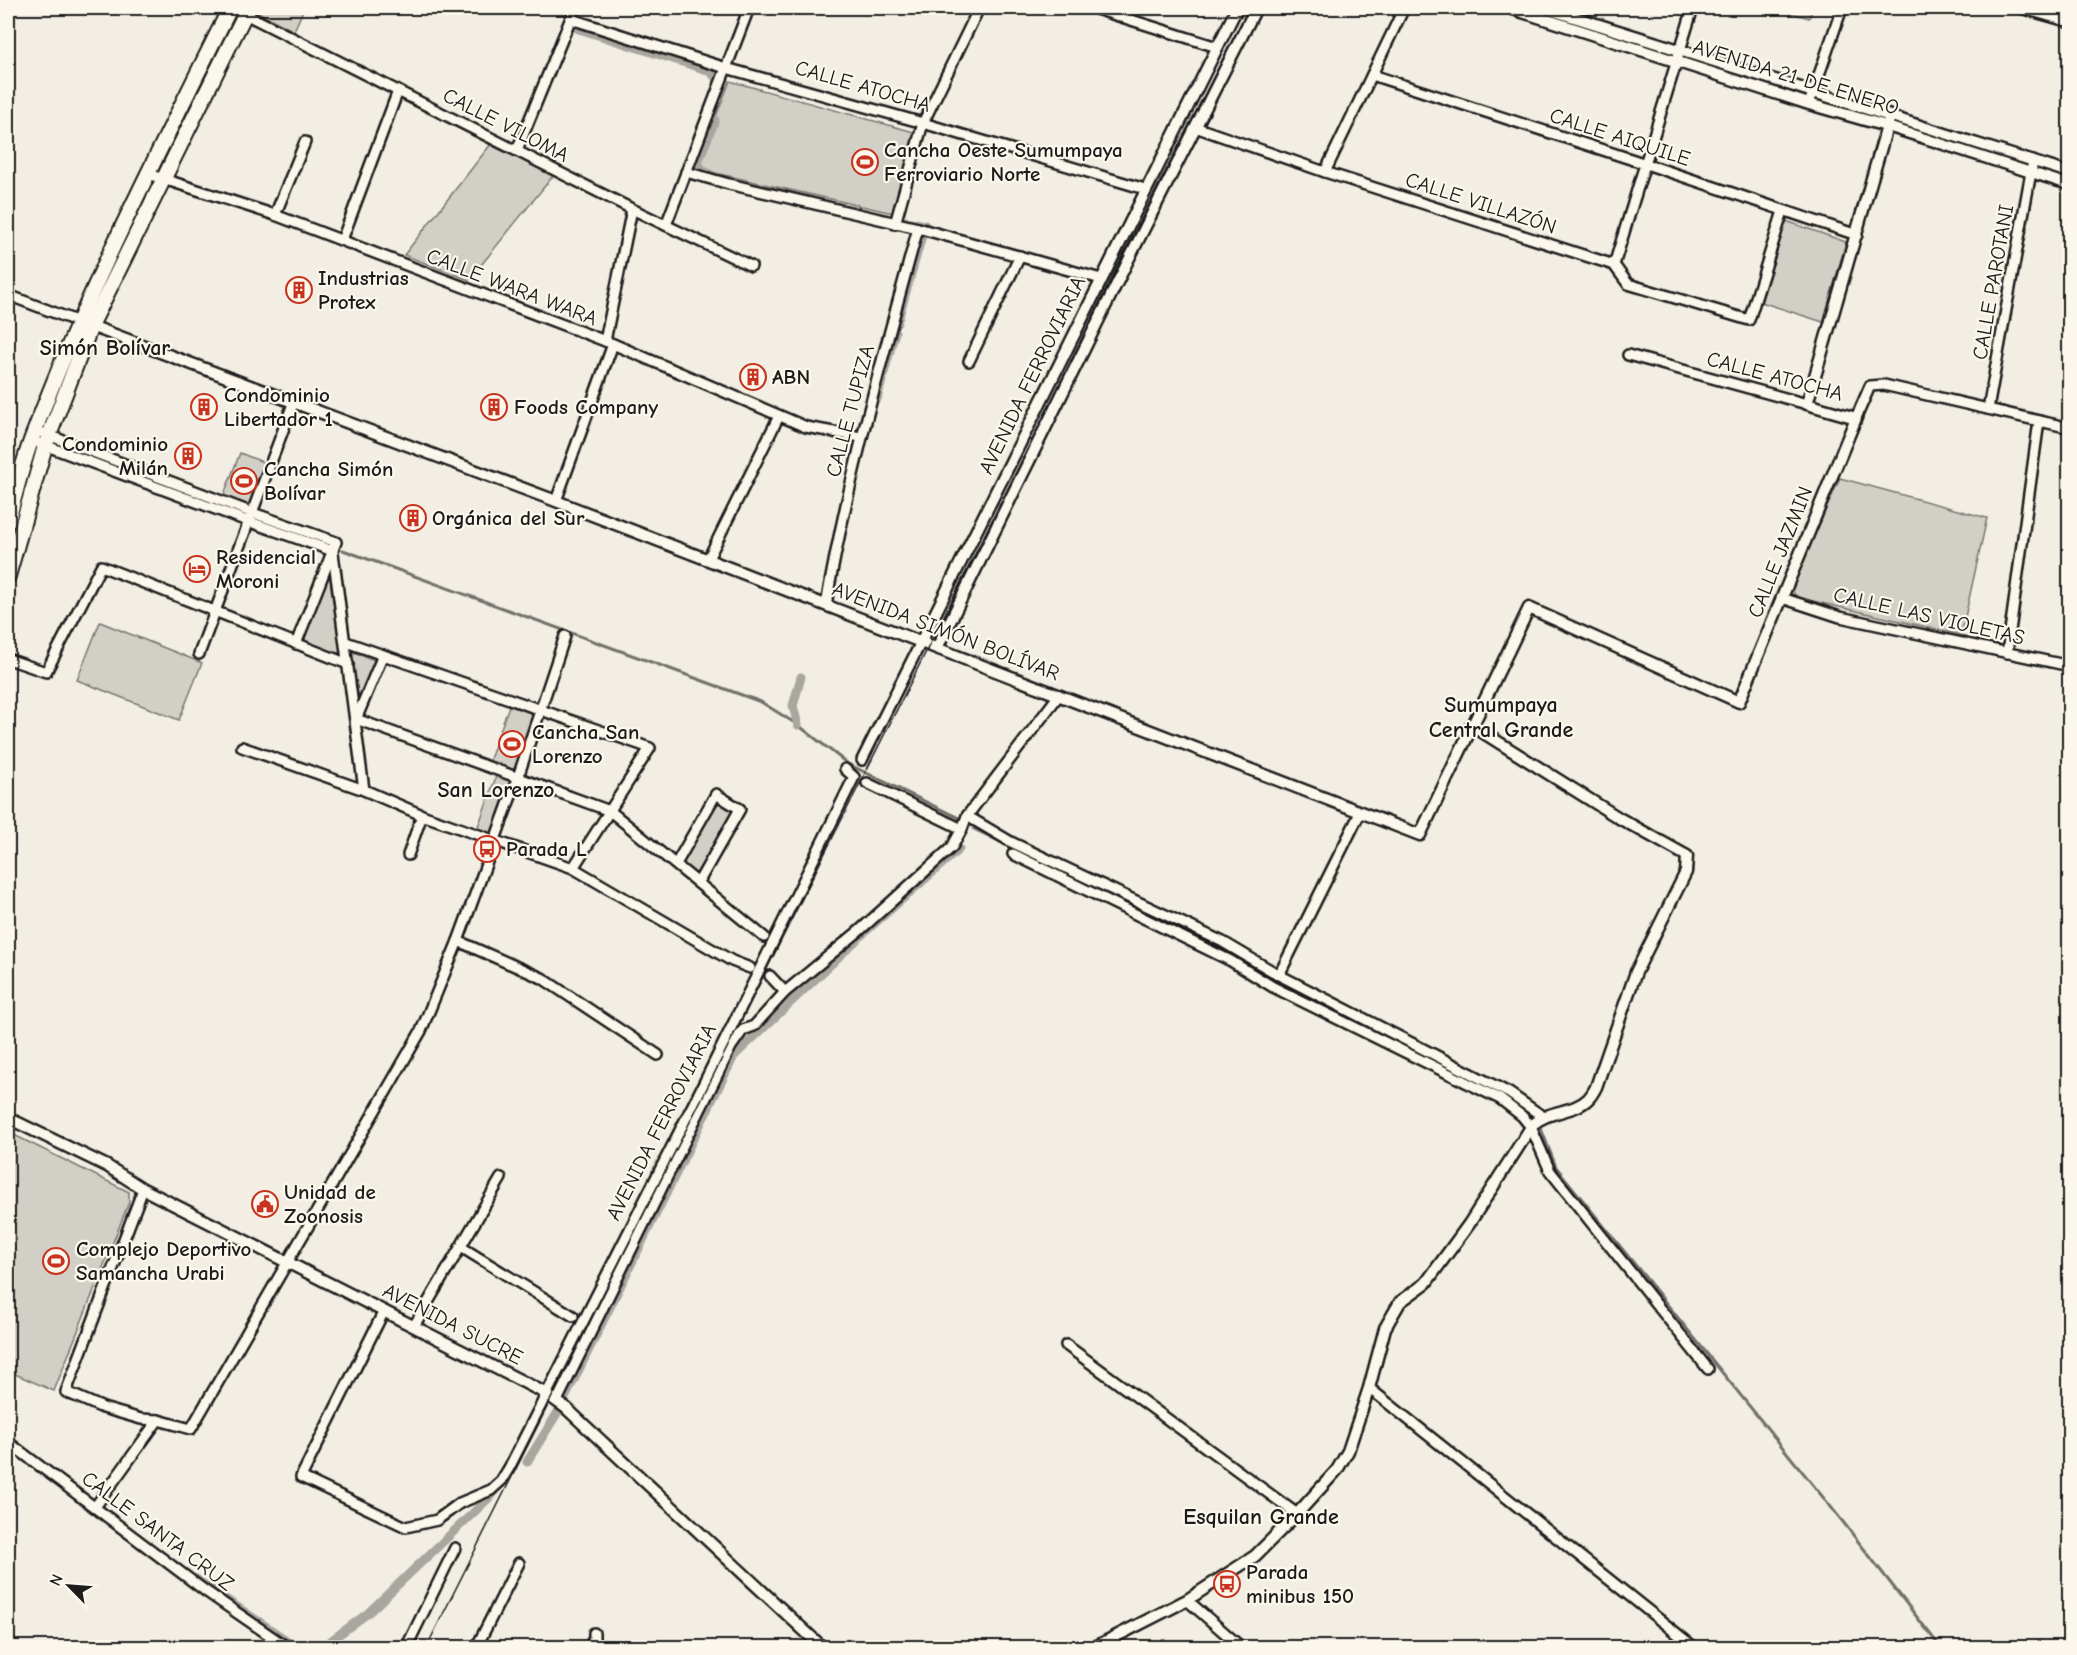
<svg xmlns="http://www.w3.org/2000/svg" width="2077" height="1655" font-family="'Comic Neue',sans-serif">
<rect width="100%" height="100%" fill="#f2eee4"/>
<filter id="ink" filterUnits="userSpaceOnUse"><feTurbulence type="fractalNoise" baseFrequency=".0167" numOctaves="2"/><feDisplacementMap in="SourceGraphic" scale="12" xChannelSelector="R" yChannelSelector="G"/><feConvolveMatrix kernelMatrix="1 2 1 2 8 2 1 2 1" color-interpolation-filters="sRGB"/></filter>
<g filter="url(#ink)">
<g fill="#d2cfc6" stroke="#777671" stroke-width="1.5">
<path d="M259 8H304L294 31 260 13Z"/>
<path d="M1774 8H1813L1809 18Z"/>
<path d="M730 81 914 132 893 213 702 170 698 162Z"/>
<path d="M491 144 553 176 469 280 404 255Z"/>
<path d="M1786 221 1846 242 1823 322 1761 302Z"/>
<path d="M34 448 39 451 8 559V535Z"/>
<path d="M240 453 265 463 248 507 223 497Z"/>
<path d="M1840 478 1987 518 1961 635 1800 598 1794 594 1792 586Z"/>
<path d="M328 574H330L342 650 336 654 307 643 304 637Z"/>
<path d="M100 622 202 663 179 720 77 680Z"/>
<path d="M350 651 377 661 363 702 359 699Z"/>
<path d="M510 703 537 713 516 772 489 762Z"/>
<path d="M497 774 512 779 491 837 476 832Z"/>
<path d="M722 803 728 806 732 814 697 873 693 874 682 866V860L714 805Z"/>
<path d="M8 1132 129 1192V1202L54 1391 8 1371Z"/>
</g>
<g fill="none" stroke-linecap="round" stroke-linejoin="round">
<g stroke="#716f6b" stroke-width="3">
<path d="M64 447 237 512"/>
<path d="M343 550 761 702 798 725 848 764 959 818"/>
<path d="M974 829 1232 955 1312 999 1507 1097 1532 1116 1540 1126 1556 1167 1843 1522 1941 1648"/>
</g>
<g stroke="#a9a6a0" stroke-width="9">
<path d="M576 28 707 70C716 75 718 80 715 90"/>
<path d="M715 120 698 162 702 170 718 178"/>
<path d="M905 221 925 225"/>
<path d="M897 323 922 236"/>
<path d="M877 399 895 332"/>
<path d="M798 725 793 706 801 677"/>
<path d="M565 1398 734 1056 867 930 959 849"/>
<path d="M527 1462 558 1412"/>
<path d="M196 1579 295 1646 300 1648"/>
<path d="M321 1648 368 1613 493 1494"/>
</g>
<defs>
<g id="minor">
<path d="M1093 8 1217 47"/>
<path d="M2021 8 2070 22"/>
<path d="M245 14 632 209 751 266"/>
<path d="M571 19 726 68 923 123 1145 189"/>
<path d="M1372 75 1646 164 1857 235"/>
<path d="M1809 104 1842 8"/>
<path d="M1890 116 2070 173"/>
<path d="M1886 126 2070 185"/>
<path d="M1195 127 1325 172 1614 265 1628 284 1749 320 1783 211"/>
<path d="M517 150 575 8"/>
<path d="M686 172 729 184 918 228 1101 279"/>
<path d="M1325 172 1404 8"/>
<path d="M148 174 275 215 613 344 806 427 861 437"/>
<path d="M275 215 305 142"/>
<path d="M895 224 923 123 979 8"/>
<path d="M666 225 749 8"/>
<path d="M342 240 398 91"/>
<path d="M1614 265 1693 8"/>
<path d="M8 295 84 324"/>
<path d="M605 341 632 209"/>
<path d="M1628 355 1807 404"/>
<path d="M969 361 1020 256"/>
<path d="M1988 409 2033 161"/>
<path d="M1856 418 1870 386 1884 385 2070 428"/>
<path d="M35 430 253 513 336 542 296 644"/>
<path d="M31 440 250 522 333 551"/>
<path d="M556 501 613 344"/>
<path d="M333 553 364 790"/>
<path d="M708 559 779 416"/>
<path d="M1782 598 1840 617 2070 666"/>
<path d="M826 605C848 477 884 354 918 228"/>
<path d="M346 642 650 748 573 868"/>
<path d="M2007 653 2039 421"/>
<path d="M199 654 294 401"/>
<path d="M8 659 46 672 101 566 348 664"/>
<path d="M357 717 383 655"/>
<path d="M356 719 610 811 764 937"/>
<path d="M242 747 364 790 422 815 573 868 732 961 750 968"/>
<path d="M862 760 921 642"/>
<path d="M867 783 962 829"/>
<path d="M967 816 1011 842 1223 942 1279 975 1509 1093 1542 1116"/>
<path d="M1013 854 1231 961 1273 987 1500 1099 1522 1116 1531 1127 1550 1171 1708 1369"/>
<path d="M408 855 422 815"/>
<path d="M676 864 716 794 740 809 698 883"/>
<path d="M458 941 542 978 658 1055"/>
<path d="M1279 975 1360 813"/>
<path d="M770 976 785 992"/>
<path d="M143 1189 66 1392 103 1408 141 1419 158 1420 191 1429 421 1031 458 941 518 777 565 636"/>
<path d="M461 1247 573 1316"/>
<path d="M384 1311 301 1477 406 1527 437 1520 460 1503 491 1490 501 1481 509 1468 703 1085 854 777 845 769"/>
<path d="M414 1326 501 1178"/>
<path d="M1066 1345 1297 1514"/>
<path d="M1369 1388 1695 1648"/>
<path d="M557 1401 731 1047 743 1030 754 1026 785 992 859 931 952 847 962 829 967 816 1059 695"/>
<path d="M8 1442 204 1590 288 1648"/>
<path d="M95 1507 158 1420"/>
<path d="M1187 1600 1242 1648"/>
<path d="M406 1648 455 1548"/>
<path d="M476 1648 519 1563"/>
<path d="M589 1648 594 1638V1633"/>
</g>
<g id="tertiary">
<path d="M1510 8 1809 104 1886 126"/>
<path d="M91 326 556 501 1420 835 1529 608 1739 702 1856 418 1807 404 1890 116 1545 8"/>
<path d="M921 642 1237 8"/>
<path d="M937 648 1128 260 1256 8"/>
<path d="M8 1118 107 1166 143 1189 545 1393 566 1408 823 1648"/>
<path d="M1093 1648 1187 1600 1255 1556 1297 1514 1337 1470 1348 1451 1369 1388 1385 1328 1400 1302 1426 1283 1469 1224 1533 1124C1549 1110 1574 1113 1588 1099 1591 1096 1594 1091 1596 1087L1636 972 1686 872 1687 856 1619 818 1471 725"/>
</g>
<g id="primary">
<path d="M8 521C15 494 22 465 32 438 87 290 160 149 230 8"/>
<path d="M8 576 45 446 91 326 248 8"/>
</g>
</defs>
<use href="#minor" stroke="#1c1c1c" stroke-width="14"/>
<use href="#tertiary" stroke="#1c1c1c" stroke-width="15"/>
<use href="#primary" stroke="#1c1c1c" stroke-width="18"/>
<use href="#minor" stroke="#fbf7ec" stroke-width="9"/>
<use href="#tertiary" stroke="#fbf7ec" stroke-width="10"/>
<use href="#primary" stroke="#fbf7ec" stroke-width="14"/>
<path stroke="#1c1c1c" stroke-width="1.5" d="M426 1648 1249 8"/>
</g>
</g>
<defs>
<symbol id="stadium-ring" viewBox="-11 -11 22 22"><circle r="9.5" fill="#fbf7ec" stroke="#c8321e" stroke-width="1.5"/><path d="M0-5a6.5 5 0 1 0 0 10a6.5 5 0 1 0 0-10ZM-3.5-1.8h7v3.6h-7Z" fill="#c8321e"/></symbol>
<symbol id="building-ring" viewBox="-11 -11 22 22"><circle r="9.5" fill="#fbf7ec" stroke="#c8321e" stroke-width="1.5"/><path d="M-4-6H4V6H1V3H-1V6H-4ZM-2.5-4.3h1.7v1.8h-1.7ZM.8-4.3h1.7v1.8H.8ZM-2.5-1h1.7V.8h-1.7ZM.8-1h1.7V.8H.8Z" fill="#c8321e"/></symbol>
<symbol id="hotel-ring" viewBox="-11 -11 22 22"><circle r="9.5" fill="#fbf7ec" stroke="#c8321e" stroke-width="1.5"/><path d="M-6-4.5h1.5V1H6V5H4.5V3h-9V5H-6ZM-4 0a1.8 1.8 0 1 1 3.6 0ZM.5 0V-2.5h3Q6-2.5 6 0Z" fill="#c8321e"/></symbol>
<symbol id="bus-ring" viewBox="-11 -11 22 22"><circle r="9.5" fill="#fbf7ec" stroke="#c8321e" stroke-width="1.5"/><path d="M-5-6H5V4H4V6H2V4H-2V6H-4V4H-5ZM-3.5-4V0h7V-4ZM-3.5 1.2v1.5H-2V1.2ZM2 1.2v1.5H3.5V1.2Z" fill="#c8321e"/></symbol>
<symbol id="civic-ring" viewBox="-11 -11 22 22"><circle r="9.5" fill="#fbf7ec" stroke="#c8321e" stroke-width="1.5"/><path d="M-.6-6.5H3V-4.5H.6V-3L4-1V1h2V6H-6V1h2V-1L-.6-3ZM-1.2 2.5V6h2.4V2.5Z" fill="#c8321e"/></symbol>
</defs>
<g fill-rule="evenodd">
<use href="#stadium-ring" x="850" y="147" width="30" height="30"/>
<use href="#building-ring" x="284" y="275" width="30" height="30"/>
<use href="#building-ring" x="738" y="362" width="30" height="30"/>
<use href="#building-ring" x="189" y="392" width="30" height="30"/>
<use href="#building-ring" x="479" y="392" width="30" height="30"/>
<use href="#building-ring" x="173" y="441" width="30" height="30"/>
<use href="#stadium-ring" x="229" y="466" width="30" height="30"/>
<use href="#building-ring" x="398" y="503" width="30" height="30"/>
<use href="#hotel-ring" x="182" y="554" width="30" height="30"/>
<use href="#stadium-ring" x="497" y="729" width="30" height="30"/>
<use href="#bus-ring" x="472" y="834" width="30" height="30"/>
<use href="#civic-ring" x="250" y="1189" width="30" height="30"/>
<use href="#stadium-ring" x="41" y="1246" width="30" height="30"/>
<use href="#bus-ring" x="1212" y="1569" width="30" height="30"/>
</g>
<g text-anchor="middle" stroke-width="4.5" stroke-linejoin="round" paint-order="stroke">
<g font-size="21" fill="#1c1c1c" stroke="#fbf7ec">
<text transform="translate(1796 77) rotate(17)" y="7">AVENIDA 21 DE ENERO</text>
<text transform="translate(863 86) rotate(16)" y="7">CALLE ATOCHA</text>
<text transform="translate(506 125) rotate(27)" y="7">CALLE VILOMA</text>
<text transform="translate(1620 137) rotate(18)" y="7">CALLE AIQUILE</text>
<text transform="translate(1481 203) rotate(18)" y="7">CALLE VILLAZÓN</text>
<text transform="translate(1993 282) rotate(-80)" y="7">CALLE PAROTANI</text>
<text transform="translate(512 287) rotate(21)" y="7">CALLE WARA WARA</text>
<text transform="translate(1032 375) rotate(-64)" y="7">AVENIDA FERROVIARIA</text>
<text transform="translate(1775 376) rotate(15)" y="7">CALLE ATOCHA</text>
<text transform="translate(850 411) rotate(-75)" y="7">CALLE TUPIZA</text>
<text transform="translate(1780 552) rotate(-68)" y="7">CALLE JAZMIN</text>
<text transform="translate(1929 616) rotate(13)" y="7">CALLE LAS VIOLETAS</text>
<text transform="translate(946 631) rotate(21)" y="7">AVENIDA SIMÓN BOLÍVAR</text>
<text transform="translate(661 1122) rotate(-63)" y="7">AVENIDA FERROVIARIA</text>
<text transform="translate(453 1324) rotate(27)" y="7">AVENIDA SUCRE</text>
<text transform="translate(158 1531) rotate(37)" y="7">CALLE SANTA CRUZ</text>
</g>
<g font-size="21" font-weight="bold" fill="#1c1c1c" stroke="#fbf7ec" text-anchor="start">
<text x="884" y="157">Cancha Oeste Sumumpaya<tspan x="884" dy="24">Ferroviario Norte</tspan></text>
<text x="318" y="285">Industrias<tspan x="318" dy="24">Protex</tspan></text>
<text x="772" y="384">ABN</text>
<text x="224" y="402">Condominio<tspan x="224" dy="24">Libertador 1</tspan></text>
<text x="514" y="414">Foods Company</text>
<text x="168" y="451" text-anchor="end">Condominio<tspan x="168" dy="24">Milán</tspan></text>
<text x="264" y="476">Cancha Simón<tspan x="264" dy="24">Bolívar</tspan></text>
<text x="432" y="525">Orgánica del Sur</text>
<text x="216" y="564">Residencial<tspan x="216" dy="24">Moroni</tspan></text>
<text x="532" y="739">Cancha San<tspan x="532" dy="24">Lorenzo</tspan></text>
<text x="506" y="856">Parada L</text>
<text x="284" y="1199">Unidad de<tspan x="284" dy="24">Zoonosis</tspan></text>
<text x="76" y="1256">Complejo Deportivo<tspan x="76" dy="24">Samancha Urabi</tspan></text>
<text x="1246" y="1579">Parada<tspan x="1246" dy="24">minibus 150</tspan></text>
</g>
<g font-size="22" font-weight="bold" fill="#1c1c1c" stroke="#fbf7ec">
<text x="105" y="355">Simón Bolívar</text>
<text x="1501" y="712">Sumumpaya<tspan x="1501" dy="25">Central Grande</tspan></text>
<text x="496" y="797">San Lorenzo</text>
<text x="1261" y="1524">Esquilan Grande</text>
</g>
</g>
<rect width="2077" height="1655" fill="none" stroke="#fbf7ec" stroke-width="30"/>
<rect x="15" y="15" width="2047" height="1625" fill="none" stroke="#1c1c1c" stroke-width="2" filter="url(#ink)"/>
<g transform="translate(69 1586) rotate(295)" stroke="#fbf7ec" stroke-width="4.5" paint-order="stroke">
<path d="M0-4.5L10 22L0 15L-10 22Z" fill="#1c1c1c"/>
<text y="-9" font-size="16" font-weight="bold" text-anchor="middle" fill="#1c1c1c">N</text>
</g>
</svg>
